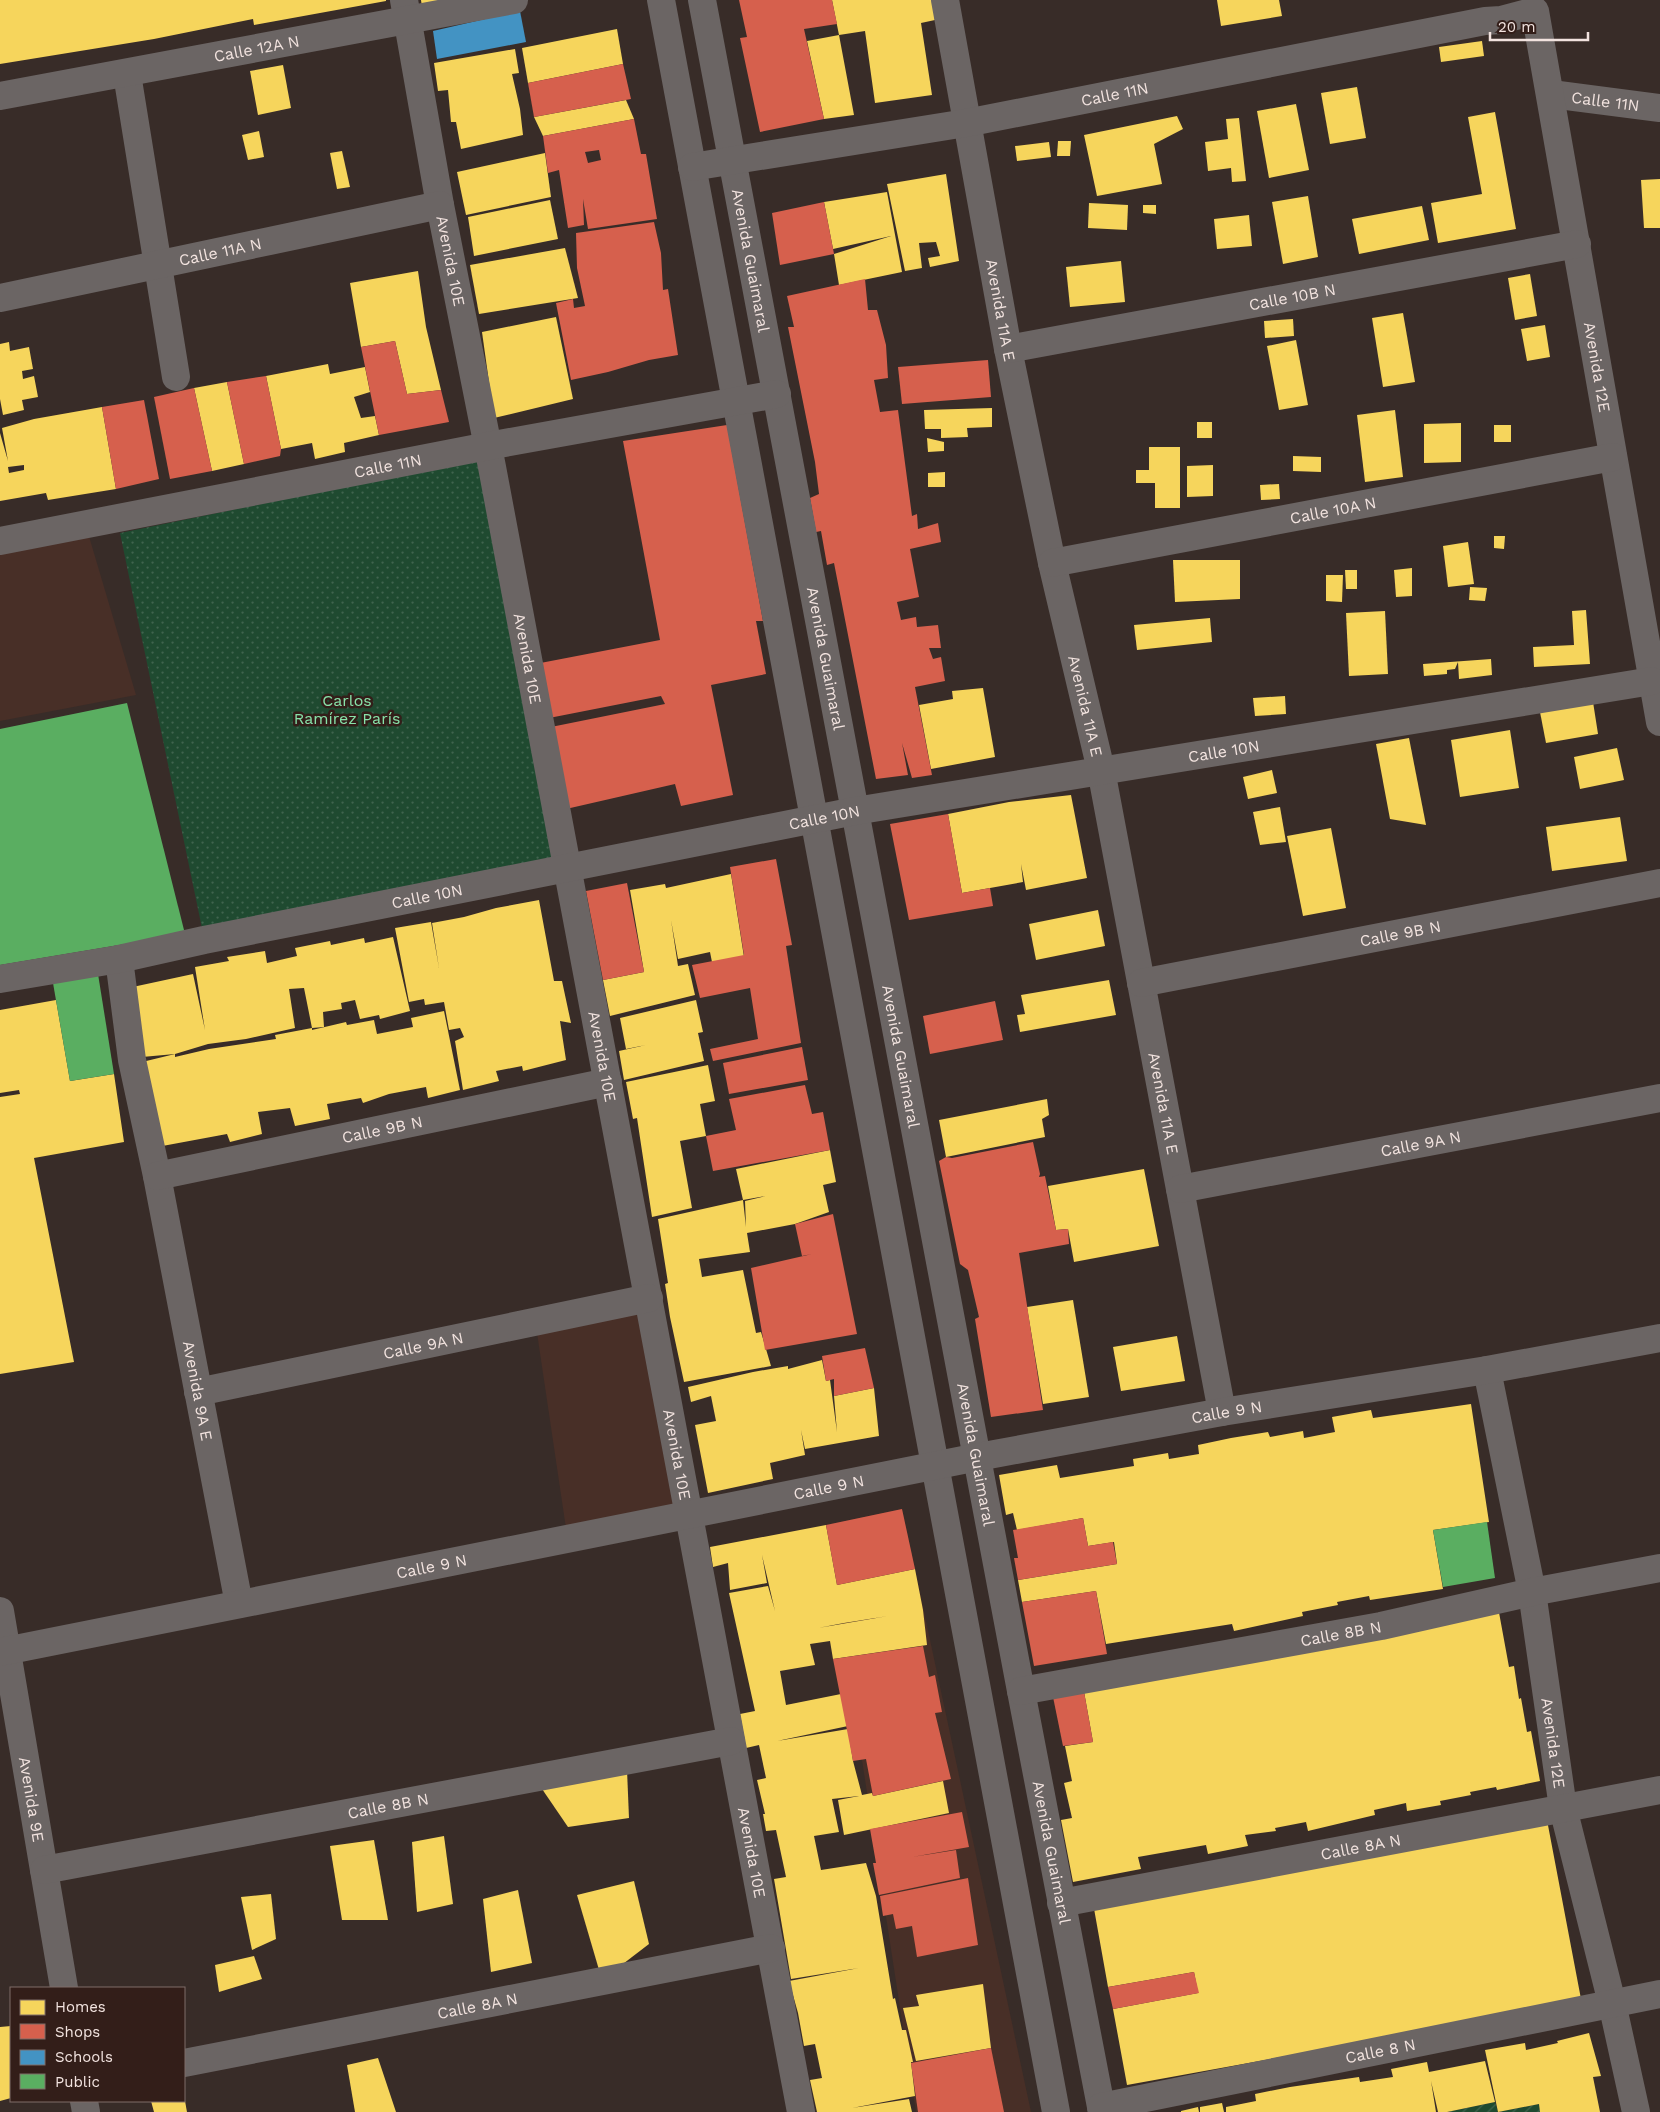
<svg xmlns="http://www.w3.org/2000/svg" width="1660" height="2112" font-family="'Work Sans',sans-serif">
<defs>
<pattern id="grass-dots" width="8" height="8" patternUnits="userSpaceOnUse" patternTransform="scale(1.25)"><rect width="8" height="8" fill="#1f4a30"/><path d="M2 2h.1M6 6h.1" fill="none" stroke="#40644e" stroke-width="1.8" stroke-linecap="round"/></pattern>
<pattern id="garden-furrows" width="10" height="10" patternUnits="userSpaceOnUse" patternTransform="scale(1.25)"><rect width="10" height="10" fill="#1f4a30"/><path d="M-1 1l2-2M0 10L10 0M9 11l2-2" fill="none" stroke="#40644e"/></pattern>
</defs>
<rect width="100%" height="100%" fill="#382c28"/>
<g fill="#482f27">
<path d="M88 533 136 695 0 721V551Z"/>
<path d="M655 1303 688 1511 567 1535 536 1326Z"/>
<path d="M902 1509 1031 2112H916L826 1525Z"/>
</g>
<path fill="url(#grass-dots)" d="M485 458 569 858 203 933 120 533Z"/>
<path fill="url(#garden-furrows)" d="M1495 2102 1498 2112 1539 2104 1540 2112H1447Z"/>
<g fill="#f6d55c" fill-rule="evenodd">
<path d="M0 0H386V1L254 25 253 19 154 39 0 64Z"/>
<path d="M421 0H457L422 7Z"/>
<path d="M832 0H932L935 20 921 23 932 95 875 103 865 31 839 35 854 115 824 119 807 41 839 35Z"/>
<path d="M1217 0H1279L1282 16 1221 26Z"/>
<path d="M617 29 623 64 528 83 522 48Z"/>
<path d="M1482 41 1484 56 1441 62 1439 47Z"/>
<path d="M515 49 519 73 512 74 520 109 523 135 461 149 456 122H451L448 90 438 91 434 63Z"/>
<path d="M283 65 291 108 258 115 250 71Z"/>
<path d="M1357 87 1366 138 1330 144 1321 93Z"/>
<path d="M626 100 634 119 543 136 534 117Z"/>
<path d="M1296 104 1309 170 1269 178 1257 111Z"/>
<path d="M1495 112 1516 229 1438 243 1431 203 1482 194 1468 117Z"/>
<path d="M1177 116 1183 129 1154 144 1162 184 1097 196 1084 135Z"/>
<path d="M1239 118 1246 181 1232 182 1231 168 1208 171 1205 142 1228 139 1226 119Z"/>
<path d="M259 131 264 157 248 160 242 135Z"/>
<path d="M1058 141H1071L1070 156H1057Z"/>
<path d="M1049 142 1051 157 1017 161 1015 146Z"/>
<path d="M342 151 350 187 337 189 330 153Z"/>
<path d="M545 153 551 197 466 215 457 172Z"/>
<path d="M946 174 959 261 930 267 928 258 940 256 936 242 919 243 922 268 905 271 887 184Z"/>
<path d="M1660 179V228H1644L1641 180Z"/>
<path d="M887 192 902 272 839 285 834 254 891 236 833 249 824 202Z"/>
<path d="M1308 196 1318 257 1283 264 1272 202Z"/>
<path d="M550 200 558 239 474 256 468 217Z"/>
<path d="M1089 203 1128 205 1127 230 1088 228Z"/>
<path d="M1143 205H1156V214L1143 213Z"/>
<path d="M1422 206 1429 240 1359 254 1352 219Z"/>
<path d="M1249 215 1252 246 1217 249 1214 219Z"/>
<path d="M565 248 578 298 479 314 470 265Z"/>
<path d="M1121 261 1125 302 1070 307 1066 267Z"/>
<path d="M418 271 426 327 441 390 407 394 395 341 361 347 350 283Z"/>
<path d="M1530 274 1537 316 1515 320 1508 278Z"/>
<path d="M1403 313 1415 382 1383 387 1372 318Z"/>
<path d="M556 317 573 399 494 418 482 332Z"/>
<path d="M1293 319 1294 336 1265 338 1264 321Z"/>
<path d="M1545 325 1550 357 1527 361 1521 329Z"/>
<path d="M1296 340 1308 405 1279 410 1267 346Z"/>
<path d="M9 342 10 351 29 347 33 369 22 371 23 379 34 376 38 397 22 400 24 410 3 415 0 399V344Z"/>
<path d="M328 364 330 374 365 367 370 392 354 397 361 418 375 416 379 435 344 443 345 452 315 459 312 443 281 449 266 376Z"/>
<path d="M227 382 244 464 212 471 194 388Z"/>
<path d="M102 407 116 489 48 500 46 493 0 501V433L8 461 2 428 34 419ZM24 465V470L9 473 8 467Z"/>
<path d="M992 408V427L967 428 968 437 941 438V429H925L924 410Z"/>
<path d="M1395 410 1403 477 1365 482 1357 415Z"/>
<rect x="1197" y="422" width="15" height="16"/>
<path d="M1461 423V462L1424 463V424Z"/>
<rect x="1494" y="425" width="17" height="17"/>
<path d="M927 438 944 442V451L928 452Z"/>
<path d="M1149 447H1180V508H1155V483H1136V470H1149Z"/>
<path d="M1293 456 1321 457V472L1293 471Z"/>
<path d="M1213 465V496L1187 497V466Z"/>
<path d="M945 472V487H928V473Z"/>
<path d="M1279 484 1280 499 1261 500 1260 485Z"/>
<path d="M1494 536H1505L1504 549 1494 548Z"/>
<path d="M1468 542 1474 584 1448 587 1443 546Z"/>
<path d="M1173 560H1240V599L1175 602Z"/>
<path d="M1412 568V596L1396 597 1394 570Z"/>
<path d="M1345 570H1357V589H1346Z"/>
<path d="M1326 575H1343L1342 602 1326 601Z"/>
<path d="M1470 587 1487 588 1485 601 1469 600Z"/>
<path d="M1586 610 1590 664 1534 667 1533 647 1574 645 1572 611Z"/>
<path d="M1385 611 1388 674 1349 676 1346 613Z"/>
<path d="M1210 618 1212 642 1137 650 1134 625Z"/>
<path d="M1491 659 1492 675 1459 679 1458 662 1455 669 1447 670V674L1424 676 1423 664Z"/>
<path d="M983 688 995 757 931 769 919 705 953 699 952 691Z"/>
<path d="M1285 696 1286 714 1255 716 1253 698Z"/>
<path d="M1593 702 1598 734 1546 743 1540 712Z"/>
<path d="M1510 730 1519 788 1460 797 1451 740Z"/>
<path d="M1409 738 1426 825 1390 819 1376 744Z"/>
<path d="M1617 748 1624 780 1580 789 1574 757Z"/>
<path d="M1272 770 1277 793 1248 799 1243 777Z"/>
<path d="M1071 795 1087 878 1026 890 1021 864 1023 882 962 893 948 814 1009 802Z"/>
<path d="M1280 807 1286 842 1260 845 1253 812Z"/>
<path d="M1620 817 1627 861 1552 871 1546 827Z"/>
<path d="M1331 828 1346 908 1303 916 1287 836Z"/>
<path d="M731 874 744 957 712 962 710 952 678 959 671 920 678 966 688 964 695 995 610 1016 603 980 644 972 630 890 665 884 666 888Z"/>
<path d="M539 900 554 981H562L571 1023 560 1021 566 1060 523 1071 522 1066 496 1071 499 1081 463 1090 455 1041 464 1037 460 1028 449 1030 444 1002 425 1005 424 999 409 1002 395 928 431 922 439 968 432 923 464 917 496 908Z"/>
<path d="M1098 910 1105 946 1036 960 1029 924Z"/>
<path d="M393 937 410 1011 380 1019 379 1015 360 1019 355 1000 341 1003 342 1009 323 1012 324 1027 312 1028 304 988 289 989 295 1028 246 1039 208 1044 175 1054 142 1057 128 988 193 974 205 1030 195 967 229 961 227 957 265 951 267 963 297 956 295 948 330 941 331 945 364 938 365 943Z"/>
<path d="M1109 980 1116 1015 1020 1032 1017 1015 1025 1014 1021 995Z"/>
<path d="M56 1000 70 1081 114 1074 124 1142 34 1158 74 1362 0 1374V1097L20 1094 19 1090 0 1093V1010Z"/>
<path d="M696 1000 703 1032 698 1033 704 1061 624 1080 619 1051 646 1045 626 1049 620 1018Z"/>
<path d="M444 1011 460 1090 428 1098 426 1087 389 1094 363 1103 361 1098 327 1104 330 1119 295 1126 290 1108 258 1112 262 1134 230 1142 227 1134 157 1147 138 1063 175 1054V1057L209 1049 276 1039 275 1035 312 1028V1030L346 1022 347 1025 374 1020 377 1034 413 1027 411 1018Z"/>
<path d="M708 1065 715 1101 700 1104 706 1136 680 1141 692 1208 652 1217 637 1118 633 1119 626 1082Z"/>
<path d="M1047 1099 1049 1115 1042 1119 1045 1137 946 1157 939 1120Z"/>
<path d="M830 1150 836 1182 823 1185 829 1212 795 1224 747 1233 750 1252 699 1259 702 1277 743 1270 756 1333 761 1332 771 1366 684 1382 670 1317 665 1284 668 1283 658 1219 743 1200 746 1227 745 1201 766 1196 743 1200 736 1169Z"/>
<path d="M1144 1169 1159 1246 1074 1262 1068 1229 1056 1230 1048 1186Z"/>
<path d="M1073 1300 1089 1397 1043 1404 1027 1307Z"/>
<path d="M1177 1336 1185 1381 1121 1391 1113 1347Z"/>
<path d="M822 1360 826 1381 830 1380 837 1432 834 1396 874 1388 879 1436 805 1449 801 1430 805 1455 770 1463 773 1479 708 1493 695 1425 716 1421 711 1396 691 1402 688 1387 753 1372 788 1366V1369Z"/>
<path d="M1471 1404 1489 1522 1433 1530 1443 1589 1370 1600 1369 1596 1337 1602 1338 1605 1302 1612 1303 1616 1234 1631 1232 1624 1106 1644 1096 1591 1022 1602 1018 1580 1117 1564 1114 1542 1088 1546 1083 1518 1017 1530 1013 1513 1006 1515 999 1475 1057 1465 1060 1478 1134 1466 1133 1459 1168 1453 1169 1459 1199 1454 1198 1445 1231 1438 1268 1432 1270 1437 1303 1431 1304 1438 1335 1432 1332 1417 1371 1410 1373 1418Z"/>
<path d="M826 1525 837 1585 915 1569 923 1610 927 1645 833 1659 830 1641 810 1644 815 1665 780 1671 786 1705 841 1694 848 1726 777 1741 848 1729 853 1761 862 1795 872 1793 873 1796 943 1781 949 1813 844 1835 838 1800 859 1796 832 1799 839 1832 814 1836 821 1870 866 1863 876 1896 893 1999 895 1998 902 2030H906L913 2062H911L915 2096 852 2108 909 2099 912 2112H817L810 2080 822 2078 815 2044 804 2046 798 2013 789 1981 859 1968 791 1979 774 1879 786 1877 776 1830 766 1831 763 1814H765L757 1780 766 1778 759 1745 746 1748 740 1714 755 1711 729 1593 768 1586 775 1611 762 1555 767 1583 730 1590 728 1563 713 1567 710 1547ZM888 1616 818 1628 844 1623Z"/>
<path d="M1498 1607 1509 1667 1514 1666 1519 1699 1521 1698 1527 1732 1531 1731 1540 1781 1497 1790 1496 1787 1470 1792 1471 1795 1440 1801 1441 1805 1407 1811 1406 1803 1374 1810 1375 1815 1308 1831 1306 1822 1275 1828 1276 1831 1245 1835 1248 1846 1208 1854 1206 1845 1138 1857 1141 1869 1073 1882 1061 1820 1072 1818 1064 1783 1072 1781 1065 1746 1093 1742 1083 1686 1179 1673V1676Z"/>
<path d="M627 1770 629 1818 568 1827 540 1786Z"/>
<path d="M1547 1820 1581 1999 1348 2045 1127 2085 1113 2009 1198 1993 1194 1972 1108 1987 1093 1903Z"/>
<path d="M444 1836 453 1904 417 1912 412 1842Z"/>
<path d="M374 1840 388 1920H342L330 1846Z"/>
<path d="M634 1881 649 1944 602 1980 577 1895Z"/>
<path d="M518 1890 532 1963 491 1972 483 1899Z"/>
<path d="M271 1894 276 1939 252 1950 241 1897Z"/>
<path d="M254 1956 262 1979 219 1992 215 1965Z"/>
<path d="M983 1984 991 2048 916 2061 903 2008 919 2006 916 1995Z"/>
<path d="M11 2026V2098L0 2101V2027Z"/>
<path d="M1589 2033 1601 2076 1593 2077 1600 2112H1540L1539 2104 1498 2112 1485 2050 1525 2043 1526 2050 1558 2043 1557 2041Z"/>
<path d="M378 2058 396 2112H355L347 2065Z"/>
<path d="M1485 2061 1495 2102 1447 2112H1438L1431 2081 1436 2112H1226V2107L1256 2101 1255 2094 1290 2087 1359 2077 1360 2082 1393 2077 1391 2069 1427 2062 1429 2072Z"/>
<path d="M151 2101H185L187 2112H154Z"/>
<path d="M1222 2103 1224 2112H1200V2107Z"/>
<path d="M1198 2107 1199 2112H1181V2111Z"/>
</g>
<g fill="#d6604d" fill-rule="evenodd">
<path d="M739 0H832L837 24 804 29 824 119 760 132 740 38 747 37Z"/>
<path d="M623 64 631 99 534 117 528 83Z"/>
<path d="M634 119 641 154H646L657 219 588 229 583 199 584 225 568 228 559 170 548 173 543 136ZM599 150 601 160 588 163 585 152Z"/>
<path d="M824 202 834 254 780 265 772 213Z"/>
<path d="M654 222 661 253 663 290 668 289 678 355 649 360 608 372 571 380 556 303 573 299 574 308 585 306 577 268 576 233Z"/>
<path d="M865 279 868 310H877L886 345 888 378 874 380 880 412 898 410 912 516 917 514 918 529 938 523 941 542 910 549 919 597 897 602 901 620 916 617 917 627 938 625 941 648H929L933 659 941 657 945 681 915 687 932 775 912 778 902 743 908 775 876 779 834 563 827 565 821 531 816 532 810 498 819 494 815 462 788 327H794L787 296Z"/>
<path d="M395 341 407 394 441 390 449 422 379 435 361 347Z"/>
<path d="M988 360 991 397 902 404 898 367Z"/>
<path d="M266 376 281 449 280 456 244 464 227 382Z"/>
<path d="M194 388 212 471 170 479 154 397Z"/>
<path d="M144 400 159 479 116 489 102 407Z"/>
<path d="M727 425 763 621H756L766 674 711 685 733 795 681 806 675 784 566 809 546 728 665 704 661 696 544 719 530 665 660 640 623 441Z"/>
<path d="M948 814 962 893 990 888 993 906 909 920 890 824Z"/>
<path d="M776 859 792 945 786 946 801 1043 713 1061 710 1049 758 1039 750 988 700 998 692 965 744 955 730 867Z"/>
<path d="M627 883 644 972 603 980 586 891Z"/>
<path d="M995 1001 1003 1040 930 1054 923 1016Z"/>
<path d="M802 1047 808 1080 729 1094 723 1063Z"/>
<path d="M805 1085 812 1114 823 1112 830 1150 713 1171 706 1136 736 1130 729 1099Z"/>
<path d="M1033 1142 1040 1174 1039 1177 1045 1176 1056 1230 1068 1229 1069 1244 1019 1253 1043 1410 991 1417 975 1319 979 1317 968 1270 960 1264 939 1161 946 1157 952 1158Z"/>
<path d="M833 1214 857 1334 765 1350 751 1268 812 1254 802 1256 795 1224Z"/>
<path d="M865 1348 874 1388 834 1396V1379L826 1381 822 1356Z"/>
<path d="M902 1509 915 1569 837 1585 826 1525Z"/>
<path d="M1083 1518 1088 1546 1113 1542 1117 1564 1018 1580 1014 1558H1018L1013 1530Z"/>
<path d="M1096 1591 1107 1654 1034 1666 1022 1602Z"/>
<path d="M923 1646 929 1677 935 1675 942 1712 935 1713 951 1779 873 1796 866 1759 853 1761 833 1659Z"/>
<path d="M1083 1686 1093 1742 1063 1746 1052 1692Z"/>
<path d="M962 1812 969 1847 912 1857 956 1850 960 1878 879 1895 873 1863H876L870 1829Z"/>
<path d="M968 1878 978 1945 917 1957 912 1926 896 1929 893 1914 883 1916 880 1896Z"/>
<path d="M1194 1972 1199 1993 1113 2009 1108 1987Z"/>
<path d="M991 2048 1004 2112H918L911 2063Z"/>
</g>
<path fill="#4393c3" d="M520 11 526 42 437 59 433 31Z"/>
<g fill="#5aae61">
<path d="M127 703 185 934 0 965V729Z"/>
<path d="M98 974 114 1074 70 1081 53 983Z"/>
<path d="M1487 1522 1495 1578 1443 1587 1433 1530Z"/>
</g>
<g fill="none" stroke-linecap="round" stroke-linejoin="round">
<g stroke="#6b6564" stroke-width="28">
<path id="s1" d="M404 0 440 205 492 467 801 2112"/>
<path d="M661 0 1056 2112"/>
<path id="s2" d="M702 0 1021 1691 1102 2112"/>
<path id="s3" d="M945 0 1008 349 1052 563 1101 770 1222 1412"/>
<path d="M127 74 176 377"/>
<path id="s4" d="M1551 94 1660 108"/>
<path id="s5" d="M0 96 514 0"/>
<path id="s6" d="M692 167 966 123 1485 21 1501 20 1535 11 1660 722"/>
<path id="s7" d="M0 298 440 205"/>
<path id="s8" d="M1008 349 1577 244"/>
<path id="s9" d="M0 541 488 446 777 394"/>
<path id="s10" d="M1052 563 1613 457"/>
<path id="s11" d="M119 959 132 1060 157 1176 239 1604"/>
<path id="s12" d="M0 979 119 959 204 940 855 811 1652 681"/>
<path id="s13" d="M1141 983 1660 883"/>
<path id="s14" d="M157 1176 608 1082"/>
<path id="s15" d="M1180 1189 1660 1098"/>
<path id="s16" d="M1487 1370 1532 1592 1563 1808 1612 2003 1636 2112"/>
<path id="s17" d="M198 1392 649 1298"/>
<path id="s18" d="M0 1611 64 1988"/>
<path id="s19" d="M0 1652 978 1457 1222 1412 1487 1370 1660 1338"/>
<path id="s20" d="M1021 1691 1381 1626 1532 1592 1660 1568"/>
<path id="s21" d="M44 1870 731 1741"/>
<path id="s22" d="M1061 1903 1660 1790"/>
<path id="s23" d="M184 2063 771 1948"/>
<path d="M84 2101 86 2112"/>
<path id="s24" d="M1101 2107 1660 1994"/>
</g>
</g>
<g text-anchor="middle" stroke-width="5" stroke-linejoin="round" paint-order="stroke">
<g font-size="16" fill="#f2e3df" stroke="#331e19">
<text dy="6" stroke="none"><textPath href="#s5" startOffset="261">Calle 12A N</textPath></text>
<text dy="6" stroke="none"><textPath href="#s6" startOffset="429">Calle 11N</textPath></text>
<text dy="6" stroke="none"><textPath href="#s4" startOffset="55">Calle 11N</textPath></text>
<text dy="6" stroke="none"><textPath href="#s7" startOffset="225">Calle 11A N</textPath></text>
<text dy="6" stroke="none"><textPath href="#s1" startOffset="265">Avenida 10E</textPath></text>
<text dy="6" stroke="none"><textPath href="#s2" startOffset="265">Avenida Guaimaral</textPath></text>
<text dy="6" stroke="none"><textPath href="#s8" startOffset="289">Calle 10B N</textPath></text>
<text dy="6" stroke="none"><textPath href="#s3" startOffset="315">Avenida 11A E</textPath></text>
<text dy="6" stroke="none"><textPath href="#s6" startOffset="1219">Avenida 12E</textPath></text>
<text dy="6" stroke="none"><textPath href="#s9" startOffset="395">Calle 11N</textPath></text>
<text dy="6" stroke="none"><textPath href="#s10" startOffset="286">Calle 10A N</textPath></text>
<text dy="6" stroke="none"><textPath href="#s1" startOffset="670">Avenida 10E</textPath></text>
<text dy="6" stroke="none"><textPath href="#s2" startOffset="670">Avenida Guaimaral</textPath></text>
<text dy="6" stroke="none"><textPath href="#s3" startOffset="720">Avenida 11A E</textPath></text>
<text dy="6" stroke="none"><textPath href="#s12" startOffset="1245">Calle 10N</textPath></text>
<text dy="6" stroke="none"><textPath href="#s12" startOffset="840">Calle 10N</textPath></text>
<text dy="6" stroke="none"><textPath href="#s12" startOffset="435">Calle 10N</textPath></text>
<text dy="6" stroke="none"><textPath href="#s13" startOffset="264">Calle 9B N</textPath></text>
<text dy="6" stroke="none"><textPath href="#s1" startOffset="1075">Avenida 10E</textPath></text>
<text dy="6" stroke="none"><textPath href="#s2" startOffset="1075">Avenida Guaimaral</textPath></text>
<text dy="6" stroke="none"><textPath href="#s3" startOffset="1125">Avenida 11A E</textPath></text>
<text dy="6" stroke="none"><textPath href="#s14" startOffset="230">Calle 9B N</textPath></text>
<text dy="6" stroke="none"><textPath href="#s15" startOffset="245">Calle 9A N</textPath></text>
<text dy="6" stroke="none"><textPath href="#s17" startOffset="230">Calle 9A N</textPath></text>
<text dy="6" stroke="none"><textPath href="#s11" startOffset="439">Avenida 9A E</textPath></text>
<text dy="6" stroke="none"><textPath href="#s19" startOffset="1250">Calle 9 N</textPath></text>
<text dy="6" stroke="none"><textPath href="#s1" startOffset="1480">Avenida 10E</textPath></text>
<text dy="6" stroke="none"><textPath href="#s2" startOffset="1480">Avenida Guaimaral</textPath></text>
<text dy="6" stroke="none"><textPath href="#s19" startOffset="845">Calle 9 N</textPath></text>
<text dy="6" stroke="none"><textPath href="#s19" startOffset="440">Calle 9 N</textPath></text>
<text dy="6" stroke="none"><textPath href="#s20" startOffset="325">Calle 8B N</textPath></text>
<text dy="6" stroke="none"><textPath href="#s16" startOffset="379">Avenida 12E</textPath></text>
<text dy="6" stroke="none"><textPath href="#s18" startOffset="191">Avenida 9E</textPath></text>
<text dy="6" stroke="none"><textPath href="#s21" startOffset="350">Calle 8B N</textPath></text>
<text dy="6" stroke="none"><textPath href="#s22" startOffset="305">Calle 8A N</textPath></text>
<text dy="6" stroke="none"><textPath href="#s1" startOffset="1885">Avenida 10E</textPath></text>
<text dy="6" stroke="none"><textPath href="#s2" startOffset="1885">Avenida Guaimaral</textPath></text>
<text dy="6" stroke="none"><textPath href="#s23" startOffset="299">Calle 8A N</textPath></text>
<text dy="6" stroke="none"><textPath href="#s24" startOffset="285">Calle 8 N</textPath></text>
</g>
<g font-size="16" fill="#88e2a9" stroke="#331e19">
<text x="347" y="706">Carlos<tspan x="347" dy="18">Ramírez París</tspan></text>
</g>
</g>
<rect x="10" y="1987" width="175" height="115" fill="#331e19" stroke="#7f6d68"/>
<rect x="20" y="2000" width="25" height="15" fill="#f6d55c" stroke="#7f6d68"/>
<text x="55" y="2012" font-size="15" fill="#f2e3df">Homes</text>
<rect x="20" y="2024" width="25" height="15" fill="#d6604d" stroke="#7f6d68"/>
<text x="55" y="2037" font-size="15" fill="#f2e3df">Shops</text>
<rect x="20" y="2050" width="25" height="15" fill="#4393c3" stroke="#7f6d68"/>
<text x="55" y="2062" font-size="15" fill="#f2e3df">Schools</text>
<rect x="20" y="2074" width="25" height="15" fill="#5aae61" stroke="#7f6d68"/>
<text x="55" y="2087" font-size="15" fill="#f2e3df">Public</text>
<path d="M1490 32v8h98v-8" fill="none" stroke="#f2e3df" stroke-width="2.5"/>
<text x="1498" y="32" font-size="15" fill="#f2e3df" stroke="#331e19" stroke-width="4" paint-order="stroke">20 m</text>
</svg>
